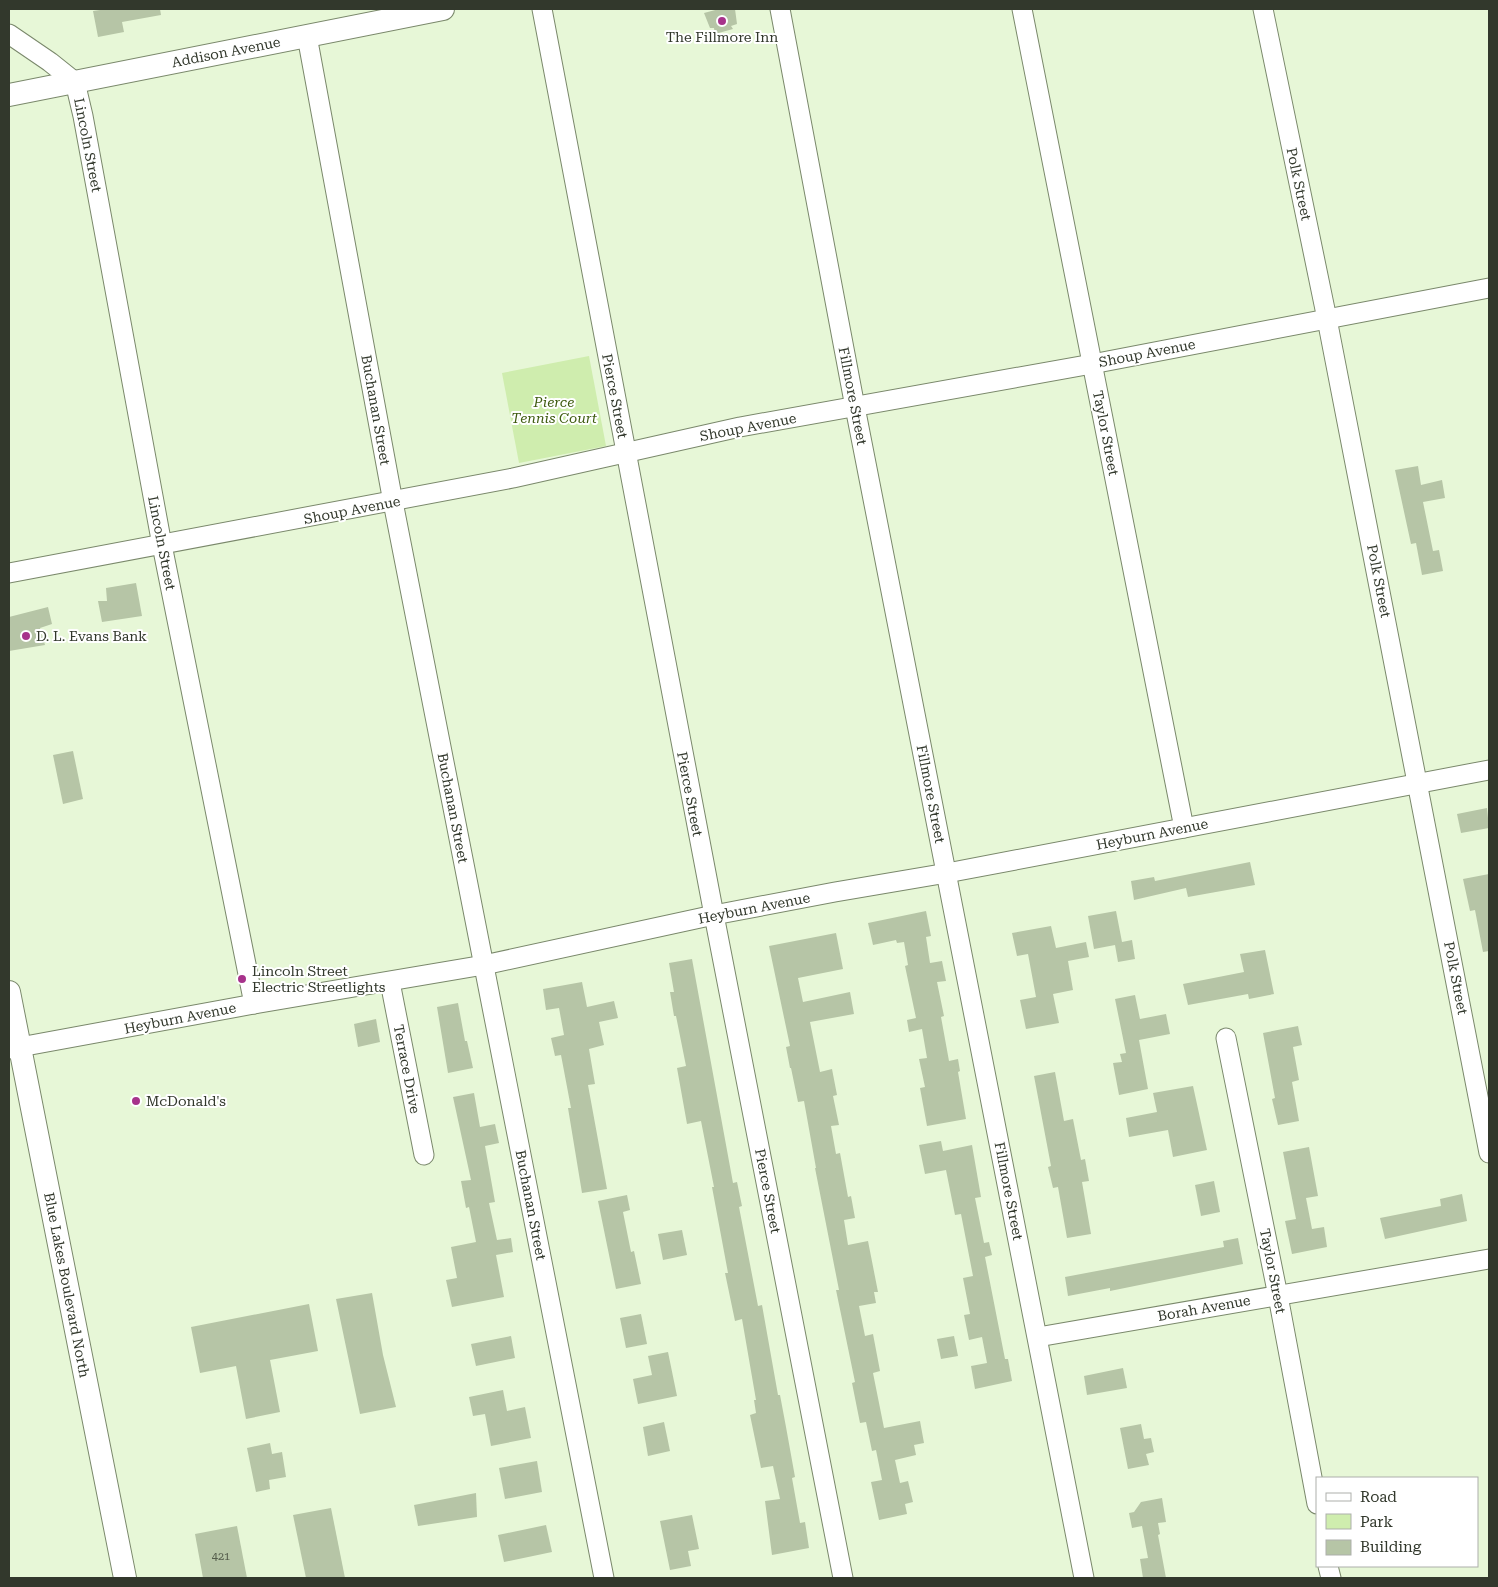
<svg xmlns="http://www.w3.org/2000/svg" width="1498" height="1587" font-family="'Roboto Serif',serif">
<rect width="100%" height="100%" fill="#e7f7d7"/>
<path fill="#cfedae" d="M589 356 606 446 519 463 502 373Z"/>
<g fill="#b6c5a6">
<path d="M107 9H160L161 15 122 22 124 32 98 37 93 11Z"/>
<path d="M719 9H735L737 24 731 26 733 29 715 34 714 28H710L704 13Z"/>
<path d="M1418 466 1421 485 1442 480 1445 498 1423 502 1433 551 1439 550 1443 571 1422 575 1416 543 1411 544 1395 470Z"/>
<path d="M136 583 142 616 102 622 98 601H107L106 588Z"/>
<path d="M48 607 52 624 40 628 45 645 9 651V617Z"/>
<path d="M73 751 83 799 63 804 53 755Z"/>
<path d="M1487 808 1489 828 1461 833 1457 814Z"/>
<path d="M1250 862 1255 885 1188 897 1186 888 1134 900 1131 881 1154 877 1155 881Z"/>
<path d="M1489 874V951L1483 952 1475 910 1470 911 1463 879Z"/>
<path d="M926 911 931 936 926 937 930 963 942 961 946 981 937 982 944 1016 941 1017 949 1061 958 1059 960 1071 958 1072 966 1119 927 1126 920 1088 925 1087 919 1059 927 1058 922 1029 909 1032 907 1020 916 1018 905 966 908 965 904 942 897 943 896 940 873 945 868 923Z"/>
<path d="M1116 911 1122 942 1132 940 1135 959 1118 962 1115 945 1094 949 1088 916Z"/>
<path d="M1051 926 1056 948 1086 942 1089 957 1068 961 1073 990 1053 994 1059 1023 1026 1029 1020 1000 1036 997 1028 954 1017 956 1012 933Z"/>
<path d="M836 933 843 969 798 978 803 1002 850 992 854 1014 810 1022 820 1072 832 1069 837 1095 833 1096 839 1125 831 1126 836 1154 840 1153 848 1197 851 1196 855 1218 844 1220 848 1245 868 1241 878 1292H874L876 1303 859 1306 865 1336 873 1334 880 1371 873 1373 884 1428 920 1421 924 1443 914 1445 916 1455 895 1460 900 1483 908 1481 913 1502 905 1504 907 1514 879 1520 871 1482 882 1480 876 1450 872 1451 866 1422 860 1423 852 1383 855 1382 836 1290H839L815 1168H816L804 1101 798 1102 791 1068H790L786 1047 790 1046 769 946Z"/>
<path d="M1265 950 1274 994 1249 999 1248 994 1188 1005 1183 984 1244 972 1240 954Z"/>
<path d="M692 959 733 1183 737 1182 742 1206 739 1207 758 1306 762 1305 778 1395H780L786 1427 795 1477 792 1478 800 1523 805 1522 809 1548 772 1555 765 1501 780 1499 773 1466 761 1468 750 1415 756 1413 754 1400H756L742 1319 735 1321 725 1273H728L712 1187H714L701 1121 687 1124 677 1068 686 1066 676 1016H674L670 992H674L669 963Z"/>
<path d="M582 982 587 1007 614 1001 618 1018 599 1022 604 1045 589 1049 595 1084 588 1085 607 1189 582 1193 568 1108H571L561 1055 555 1056 551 1038 564 1035 559 1008 546 1010 543 989Z"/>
<path d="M1135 995 1140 1019 1166 1014 1170 1034 1139 1040 1148 1089 1119 1095 1113 1063 1122 1062 1120 1054 1126 1053 1115 999Z"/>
<path d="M458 1003 465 1041H467L473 1068 448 1073 437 1007Z"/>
<path d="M376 1019 380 1042 358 1047 354 1024Z"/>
<path d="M1298 1026 1302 1045 1293 1047 1299 1080 1292 1082 1299 1121 1278 1125 1272 1099 1275 1098 1263 1033Z"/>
<path d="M1055 1072 1064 1121 1073 1119 1081 1160 1085 1159 1089 1181 1082 1182 1091 1234 1067 1238 1058 1187 1053 1188 1048 1167 1051 1166 1034 1076Z"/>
<path d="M1193 1086 1207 1150 1173 1157 1168 1130 1129 1137 1126 1118 1157 1112 1153 1093Z"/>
<path d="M474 1093 480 1127 495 1124 499 1143 485 1146 495 1202 489 1203 497 1240 511 1238 513 1252 496 1255 504 1297 452 1307 446 1280 457 1278 451 1247 476 1242 469 1207 466 1208 461 1181 471 1180 453 1097Z"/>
<path d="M941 1141 943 1151 972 1145 981 1197 975 1198 984 1243 989 1242 992 1255 985 1257 1005 1359H1008L1012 1381 975 1389 971 1366 987 1363 982 1337 969 1340 964 1315 970 1314 963 1278 973 1276 961 1214 955 1215 946 1170 925 1174 919 1145Z"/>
<path d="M1309 1147 1318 1196 1306 1198 1312 1229 1324 1227 1327 1247 1292 1254 1285 1221 1296 1219 1283 1152Z"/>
<path d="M1214 1181 1220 1212 1201 1216 1195 1185Z"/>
<path d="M1462 1194 1467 1221 1385 1239 1380 1218 1441 1206 1440 1199Z"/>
<path d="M627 1195 630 1210 623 1212 631 1252 634 1251 641 1284 616 1289 598 1201Z"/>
<path d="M682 1230 687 1255 663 1260 658 1234Z"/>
<path d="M1238 1238 1243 1264 1110 1291V1288L1068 1296 1065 1277 1224 1247 1223 1241Z"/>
<path d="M372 1293 383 1355 396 1407 360 1414 336 1299Z"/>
<path d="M309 1304 318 1351 270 1360 280 1412 246 1419 236 1366 200 1373 191 1327Z"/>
<path d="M641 1314 647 1344 626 1348 620 1318Z"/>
<path d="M511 1336 515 1358 476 1366 471 1344Z"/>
<path d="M954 1336 958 1356 941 1359 937 1339Z"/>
<path d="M668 1352 677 1396 638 1404 633 1379 652 1375 648 1356Z"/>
<path d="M1123 1368 1127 1388 1087 1395 1084 1376Z"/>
<path d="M503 1390 507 1411 525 1407 531 1438 491 1446 485 1414 473 1416 469 1397Z"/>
<path d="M664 1422 670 1451 648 1456 643 1427Z"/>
<path d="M1141 1424 1144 1439 1151 1438 1154 1452 1146 1454 1149 1465 1128 1469 1120 1428Z"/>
<path d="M270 1443 272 1454 282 1452 286 1477 269 1480 270 1489 256 1492 247 1448Z"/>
<path d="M537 1461 542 1492 505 1499 499 1468Z"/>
<path d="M476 1493 477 1517 418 1526 414 1505Z"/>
<path d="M1162 1498 1166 1522 1158 1523 1160 1534 1158 1535 1166 1578H1143L1140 1559 1148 1558 1142 1526 1132 1528 1129 1513 1134 1512 1141 1502Z"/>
<path d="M331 1508 345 1578H306L293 1515Z"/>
<path d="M692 1515 699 1549 688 1551 691 1566 670 1570 660 1521Z"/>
<path d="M546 1525 552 1552 504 1562 498 1535Z"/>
<path d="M237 1526 247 1578H203L195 1534Z"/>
</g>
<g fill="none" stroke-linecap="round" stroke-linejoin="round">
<defs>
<g id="minor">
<path d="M542 9 714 915 843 1578"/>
<path d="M780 9 855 407 1084 1578"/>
<path d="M1022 9 1184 828"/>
<path d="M1263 9 1327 319 1489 1153"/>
<path d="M9 34 50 62 75 82 83 116 162 545 254 1004"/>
<path d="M307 36 393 502 604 1578"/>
<path d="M9 573 513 478 740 427 1092 364 1489 288"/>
<path d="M390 982 424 1155"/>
<path d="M1226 1038 1278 1296 1317 1504"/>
<path d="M9 1049 254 1004 484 965 714 915 835 892 947 873 1489 770"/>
<path d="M1038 1337 1489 1259"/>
<path d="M1328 1566 1331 1578"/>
</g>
<g id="major">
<path d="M9 95 443 9"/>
<path d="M9 992 125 1578"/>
</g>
</defs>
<use href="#minor" stroke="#7a886b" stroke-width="21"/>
<use href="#major" stroke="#7a886b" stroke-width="24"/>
<use href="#minor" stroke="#fff" stroke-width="19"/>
<use href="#major" stroke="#fff" stroke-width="22"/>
</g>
<g fill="#a7328b" stroke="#fff" stroke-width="2">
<circle cx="722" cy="21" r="5"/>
<circle cx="26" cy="636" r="5"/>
<circle cx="242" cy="979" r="5"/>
<circle cx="136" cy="1101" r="5"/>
</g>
<g text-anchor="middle" stroke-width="4" stroke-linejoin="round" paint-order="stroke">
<g font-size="11" fill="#535b4a">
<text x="221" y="1560">421</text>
</g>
<g font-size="14" fill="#32382c" stroke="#fff" text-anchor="start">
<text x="722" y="42" text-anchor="middle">The Fillmore Inn</text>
<text x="36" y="641">D. L. Evans Bank</text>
<text x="252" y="976">Lincoln Street<tspan x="252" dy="16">Electric Streetlights</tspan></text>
<text x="146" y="1106">McDonald's</text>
</g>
<g font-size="14" fill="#32382c" stroke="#fff">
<text transform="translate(226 52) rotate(-11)" y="5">Addison Avenue</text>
<text transform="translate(88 145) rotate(79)" y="5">Lincoln Street</text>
<text transform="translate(1299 184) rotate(78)" y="5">Polk Street</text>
<text transform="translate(1147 353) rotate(-11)" y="5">Shoup Avenue</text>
<text transform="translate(615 396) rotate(79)" y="5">Pierce Street</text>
<text transform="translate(853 396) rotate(79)" y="5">Fillmore Street</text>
<text transform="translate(376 410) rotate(80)" y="5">Buchanan Street</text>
<text transform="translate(748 427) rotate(-11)" y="5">Shoup Avenue</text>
<text transform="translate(1106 433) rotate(79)" y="5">Taylor Street</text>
<text transform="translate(352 510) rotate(-11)" y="5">Shoup Avenue</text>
<text transform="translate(162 543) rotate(79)" y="5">Lincoln Street</text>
<text transform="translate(1379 581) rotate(79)" y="5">Polk Street</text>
<text transform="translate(690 794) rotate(79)" y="5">Pierce Street</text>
<text transform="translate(931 794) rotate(79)" y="5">Fillmore Street</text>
<text transform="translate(453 808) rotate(79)" y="5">Buchanan Street</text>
<text transform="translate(1152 834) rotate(-11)" y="5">Heyburn Avenue</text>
<text transform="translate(754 908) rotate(-11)" y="5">Heyburn Avenue</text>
<text transform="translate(1456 978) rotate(79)" y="5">Polk Street</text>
<text transform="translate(180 1018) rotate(-11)" y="5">Heyburn Avenue</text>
<text transform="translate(407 1069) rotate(79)" y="5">Terrace Drive</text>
<text transform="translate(768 1191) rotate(79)" y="5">Pierce Street</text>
<text transform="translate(1009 1191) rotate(79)" y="5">Fillmore Street</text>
<text transform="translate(531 1205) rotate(79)" y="5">Buchanan Street</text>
<text transform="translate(1273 1271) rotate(79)" y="5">Taylor Street</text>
<text transform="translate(67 1285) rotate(79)" y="5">Blue Lakes Boulevard North</text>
<text transform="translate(1204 1308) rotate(-10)" y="5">Borah Avenue</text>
</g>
<g font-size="14" font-style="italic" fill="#3e5b0f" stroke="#fff">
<text x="554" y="407">Pierce<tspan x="554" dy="16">Tennis Court</tspan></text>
</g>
</g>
<rect width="1498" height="1587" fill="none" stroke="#32382c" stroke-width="20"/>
<rect x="1316" y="1477" width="162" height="90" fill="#ffffff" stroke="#adafab"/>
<rect x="1326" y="1493" width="25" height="8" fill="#ffffff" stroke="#adafab"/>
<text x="1360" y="1502" font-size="15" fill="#32382c">Road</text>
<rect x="1326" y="1514" width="25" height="15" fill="#cfedae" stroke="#adafab"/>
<text x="1360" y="1527" font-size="15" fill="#32382c">Park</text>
<rect x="1326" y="1540" width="25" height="15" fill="#b6c5a6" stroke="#adafab"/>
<text x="1360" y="1552" font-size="15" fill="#32382c">Building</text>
</svg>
